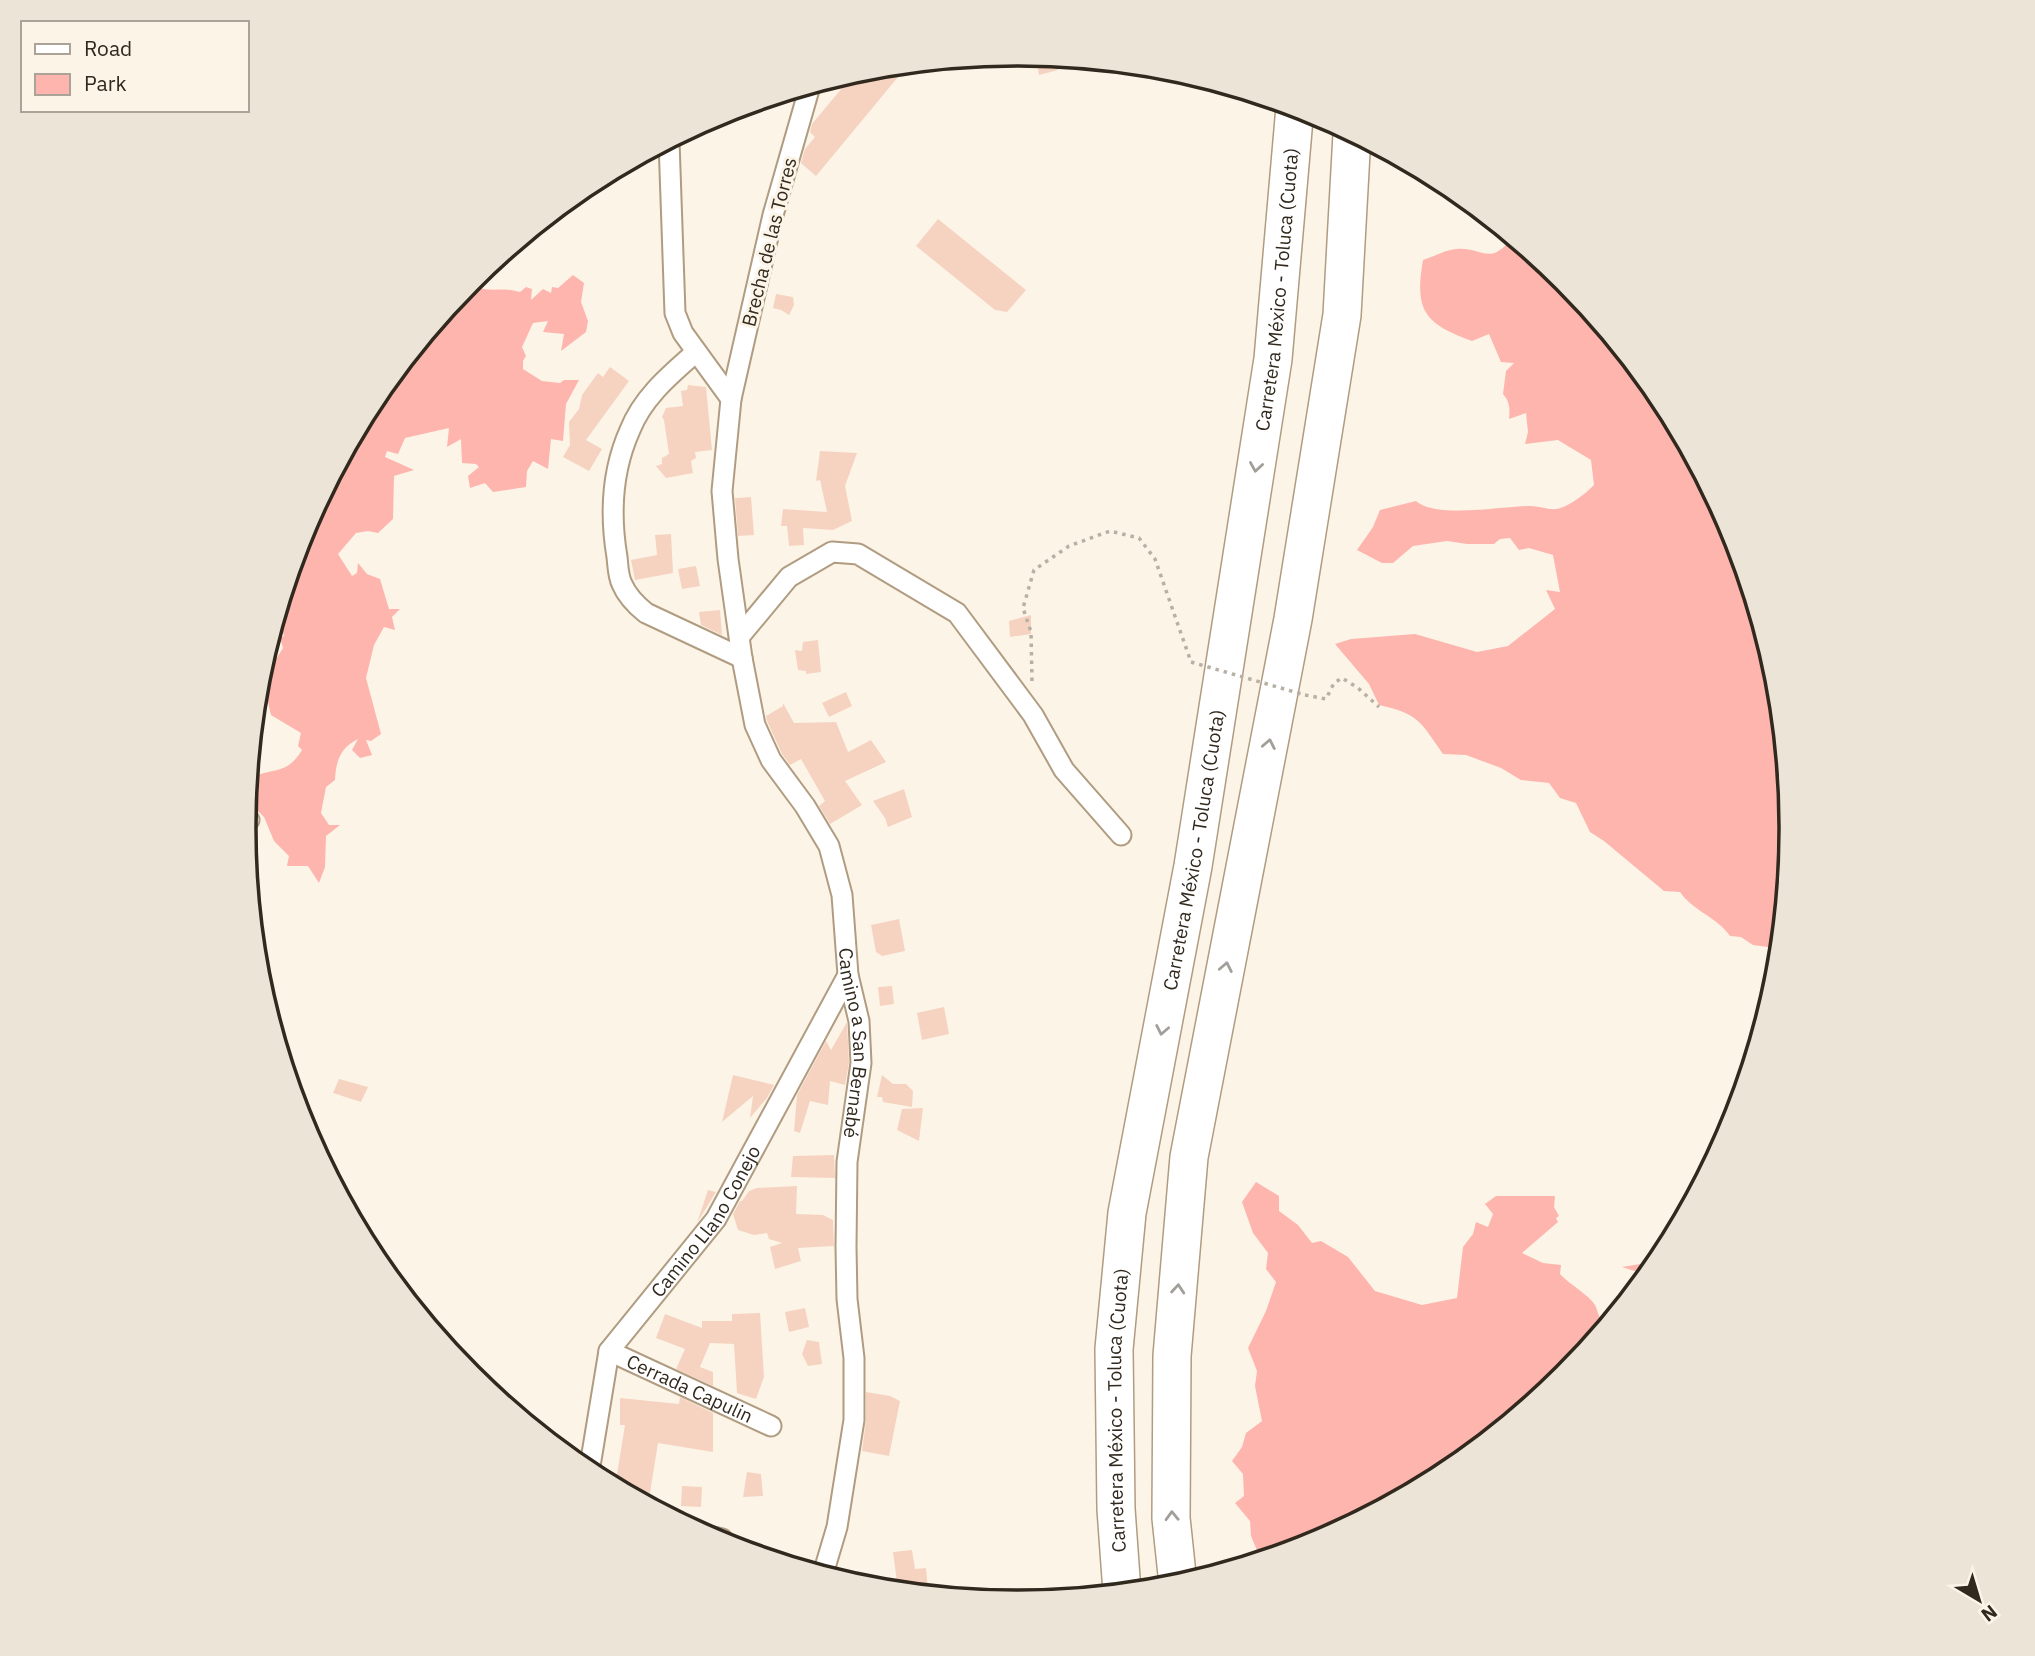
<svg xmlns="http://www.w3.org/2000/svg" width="2035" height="1656" font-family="'IBM Plex Sans',sans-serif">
<rect width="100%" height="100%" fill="#fdf4e8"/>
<g fill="#fdb5ad">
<path d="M1512 238 1565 281 1661 398 1732 532 1776 677 1791 828 1779 953 1775 948 1753 945 1741 937 1730 936C1717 917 1693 911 1680 892L1664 891 1604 841 1590 832 1576 803 1560 798 1549 783 1521 780 1501 768 1466 755 1443 754C1420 721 1419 714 1379 705L1369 684 1335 644 1351 639 1415 634 1477 652 1508 646 1555 609 1546 590 1560 592 1553 555 1529 548 1519 550 1510 538 1500 539 1494 544H1467L1447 541 1413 546 1393 563H1382L1357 550 1373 527 1380 510 1416 501C1436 519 1503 506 1530 506 1539 506 1548 510 1557 509 1570 506 1585 494 1594 485L1591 460 1558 440 1525 444 1528 432 1526 413 1509 419C1510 409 1510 402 1503 394L1506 371 1514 363 1501 362 1489 334 1472 341C1425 324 1414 311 1423 260 1433 257 1445 250 1456 249 1483 247 1489 267 1512 238Z"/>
<path d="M573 275 584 283 581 302 588 321 586 332 561 351 564 334 543 332 548 321 533 323 522 347 526 356 523 361V369L542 381 560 383 564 380H579L566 404 563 441 551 439 548 469 533 461 527 471 526 487 493 492 485 483 470 488 468 476 479 467 476 464 462 463 461 439 447 447 449 428 405 438 398 454 387 451 385 457 414 470 394 476 393 519 378 533 368 531 356 533 338 554 352 576 357 573 358 563 367 574 380 579 389 609H400L392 617 395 630 384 627 374 645 366 678 381 734 371 741 366 740 372 755 360 758 352 750 358 739C340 748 336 761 335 780L326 787 321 813 329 825H340L326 836 325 867 319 883 308 866H287L289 856 274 841 264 817 252 805 248 786 252 783V777C274 768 288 774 302 750L298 746 301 733 271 715C263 682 265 677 283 648L280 638 284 636 281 626 284 616 277 615 282 601 289 597 285 592 303 532 374 398 466 286 472 285C489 294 501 286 520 292L526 287 532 289 531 300 543 289 551 293 552 287 558 288Z"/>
<path d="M1256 1182 1279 1196V1211L1298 1225 1312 1243 1321 1241 1348 1257 1375 1291 1422 1305 1457 1298 1463 1247 1473 1234 1476 1222 1488 1227 1493 1214 1485 1204 1496 1196H1555L1554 1207 1559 1216 1556 1218 1558 1222 1522 1253 1543 1263 1561 1265 1560 1274C1569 1284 1589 1295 1595 1305 1599 1313 1598 1319 1606 1325L1564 1375 1447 1472 1313 1543 1251 1562 1259 1555 1251 1536 1250 1521 1235 1503 1244 1496 1243 1474 1232 1461 1242 1447 1246 1433 1262 1421 1255 1386 1257 1371 1248 1348 1266 1311 1276 1282 1266 1269 1268 1253 1253 1233 1242 1202Z"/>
<path d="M1659 1261 1647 1275 1622 1267Z"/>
</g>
<g fill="#f6d3c0">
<path d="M1036 56 1056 58 1058 70 1039 75Z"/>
<path d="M908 65 816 176 801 163 805 149 815 137 810 132 812 124 847 82 840 77 867 69Z"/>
<path d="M938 219 1026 290 1007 312 995 310 916 246Z"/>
<path d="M776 294 793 297 794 305 789 315 781 310 773 308Z"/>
<path d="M610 367 629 381 586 440 602 449 589 471 563 457 570 445 569 422 579 409 582 395 598 373 603 377Z"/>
<path d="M688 385 706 387 712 450 695 452 696 458 691 461 693 473 666 478 656 466 662 464V458L669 454 664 420 662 417 666 408 683 406 681 391 687 390Z"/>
<path d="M820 451 857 453 845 486 852 521 833 530 803 528 804 545 789 546 787 526H781L783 509 827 512 820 480 816 481Z"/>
<path d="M751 497 754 535 738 536 735 498Z"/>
<path d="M671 534 673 573 635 580 631 560 657 555 655 535Z"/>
<path d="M696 566 700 586 682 589 678 569Z"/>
<path d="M720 610 722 635 701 625 699 612Z"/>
<path d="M1031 615V634L1010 637 1009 621Z"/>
<path d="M818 640 821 672 806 674V671L798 670 795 650 802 651 803 642Z"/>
<path d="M846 692 852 706 829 717 822 703Z"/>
<path d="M783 703 794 723 836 722 848 752 871 740 886 762 845 781 862 805 830 824 819 806 825 801 801 759 790 765 782 754 767 721 766 716 783 706Z"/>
<path d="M904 789 912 817 888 827 885 818 873 801Z"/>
<path d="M899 919 905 951 882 956 876 952 871 925Z"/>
<path d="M892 986 894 1004 880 1006 878 987Z"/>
<path d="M944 1007 949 1034 922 1040 917 1013Z"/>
<path d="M847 1022 849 1063 845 1085 830 1081 828 1105 810 1101 800 1133 794 1131 797 1095 826 1041 831 1050Z"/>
<path d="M733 1075 774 1085 767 1098 750 1118 753 1096 722 1122Z"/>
<path d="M882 1075 893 1084H906L913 1091 912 1107 883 1102 882 1097H877Z"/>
<path d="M339 1079 368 1087 361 1102 333 1093Z"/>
<path d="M923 1108 919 1141 897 1130 902 1109Z"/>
<path d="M834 1155 835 1178 791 1177 793 1156Z"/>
<path d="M797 1186 796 1214 823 1215 833 1220 834 1246 798 1248 801 1261 775 1269 770 1247 782 1243 769 1239 767 1233 754 1235 738 1230 733 1214 740 1201H742L749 1191 757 1188Z"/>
<path d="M708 1190 716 1192 697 1223Z"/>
<path d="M805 1308 809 1327 789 1332 785 1312Z"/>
<path d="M760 1313 764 1377 756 1399 737 1393 734 1344 710 1343 700 1367 713 1372V1386L676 1369 685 1349 656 1338 665 1314 702 1328V1321H732V1314Z"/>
<path d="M807 1340 819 1342 822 1364 808 1366 802 1354Z"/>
<path d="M866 1392 890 1396 900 1401 889 1456 862 1451 866 1420Z"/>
<path d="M680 1397 713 1413V1452L658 1443 650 1493 615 1486 625 1425H620V1398L679 1404Z"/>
<path d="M747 1472 761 1474 763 1496 743 1497Z"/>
<path d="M682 1486 702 1487 701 1507 681 1506Z"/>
<path d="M912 1550 915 1569 926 1568 928 1589 898 1590 893 1552Z"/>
</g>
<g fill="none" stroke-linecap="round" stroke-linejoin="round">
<defs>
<g id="street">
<path id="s1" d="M810 86 773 215 731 399 722 491 728 559 742 658 755 725 771 760 805 806 829 846 842 895 848 975 859 1021 861 1063 847 1162 846 1247 847 1299 854 1358V1420L837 1527 823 1574"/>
<path d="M669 141 675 313 683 333 731 399"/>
<path d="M696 352C670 375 643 397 630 430 612 470 610 515 617 557 618 566 618 576 622 584 627 596 636 605 646 613L742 658"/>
<path d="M740 636 789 577 832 552 858 554 957 613 1033 715 1064 770 1121 835"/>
<path d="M245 818 249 820"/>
<path id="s2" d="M609 1351 771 1426"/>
<path id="s3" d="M589 1472 609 1351 716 1219 848 975"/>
<path d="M709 1536 722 1539"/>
</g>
<g id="highway">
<path d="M1178 1584 1171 1518 1172 1356 1189 1157 1293 619 1342 315 1352 134"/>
<path id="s4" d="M1122 1592 1116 1509 1114 1349 1127 1213 1193 866 1273 359 1295 107"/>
</g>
</defs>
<use href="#street" stroke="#b09c80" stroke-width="23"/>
<use href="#highway" stroke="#b09c80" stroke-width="40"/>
<g stroke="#b9b0a5" stroke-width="3.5" stroke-dasharray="3.5 5" stroke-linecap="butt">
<path d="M1032 681 1031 632 1023 608 1034 570 1069 546 1110 531 1139 538 1155 559 1191 662"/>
<path d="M1305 695 1326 699 1334 683 1342 678 1358 688 1379 707"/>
</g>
<use href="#street" stroke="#fff" stroke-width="19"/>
<use href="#highway" stroke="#fff" stroke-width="37"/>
<path stroke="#b9b0a5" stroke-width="3.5" stroke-dasharray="3.5 5" stroke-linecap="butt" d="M1191 662 1305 695"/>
</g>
<defs><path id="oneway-chevron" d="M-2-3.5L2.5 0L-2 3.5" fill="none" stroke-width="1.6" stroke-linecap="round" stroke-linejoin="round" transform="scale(1.75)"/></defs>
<g stroke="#a29f9a">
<use href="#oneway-chevron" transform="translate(1256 467) rotate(99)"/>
<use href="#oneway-chevron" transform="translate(1269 744) rotate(-79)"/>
<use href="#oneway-chevron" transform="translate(1226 967) rotate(-79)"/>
<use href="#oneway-chevron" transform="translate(1162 1030) rotate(101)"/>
<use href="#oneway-chevron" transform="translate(1178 1289) rotate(-85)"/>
<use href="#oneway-chevron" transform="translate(1172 1516) rotate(-92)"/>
</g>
<g text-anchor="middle" stroke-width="6" stroke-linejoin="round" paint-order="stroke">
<g font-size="19" fill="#31291e" stroke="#fdf4e8">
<text transform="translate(769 242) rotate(-76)" y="7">Brecha de las Torres</text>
<text dy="7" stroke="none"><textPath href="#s4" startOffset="1316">Carretera México - Toluca (Cuota)</textPath></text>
<text dy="7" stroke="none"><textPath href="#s4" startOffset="749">Carretera México - Toluca (Cuota)</textPath></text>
<text dy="7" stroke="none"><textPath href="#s1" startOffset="994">Camino a San Bernabé</textPath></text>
<text dy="7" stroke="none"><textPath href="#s3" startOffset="285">Camino Llano Conejo</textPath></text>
<text dy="7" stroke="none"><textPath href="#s2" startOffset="89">Cerrada Capulin</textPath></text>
<text dy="7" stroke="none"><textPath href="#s4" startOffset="182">Carretera México - Toluca (Cuota)</textPath></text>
</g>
</g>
<path d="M0 0H2035V1656H0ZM1017 66H1018A761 761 0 0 1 1779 827V829A761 761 0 0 1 1018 1590H1017A761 761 0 0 1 256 829V827A761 761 0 0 1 1017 66Z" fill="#ede4d8" fill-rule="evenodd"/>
<path fill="none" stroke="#31291e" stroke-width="3.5" d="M1017 66H1018A761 761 0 0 1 1779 827V829A761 761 0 0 1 1018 1590H1017A761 761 0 0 1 256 829V827A761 761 0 0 1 1017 66Z"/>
<rect x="21" y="21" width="228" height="91" fill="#fdf4e8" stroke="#aba397" stroke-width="2"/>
<rect x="35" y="44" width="35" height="10" fill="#ffffff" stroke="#aba397" stroke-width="2"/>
<text x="84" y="56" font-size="21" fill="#31291e">Road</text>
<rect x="35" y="74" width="35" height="21" fill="#fdb5ad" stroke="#aba397" stroke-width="2"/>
<text x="84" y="91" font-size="21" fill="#31291e">Park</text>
<g transform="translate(1979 1600) rotate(142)" stroke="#fdf4e8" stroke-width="5" paint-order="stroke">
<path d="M0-5L12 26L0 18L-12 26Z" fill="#31291e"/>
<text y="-10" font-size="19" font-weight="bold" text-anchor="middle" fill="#31291e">N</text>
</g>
</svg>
